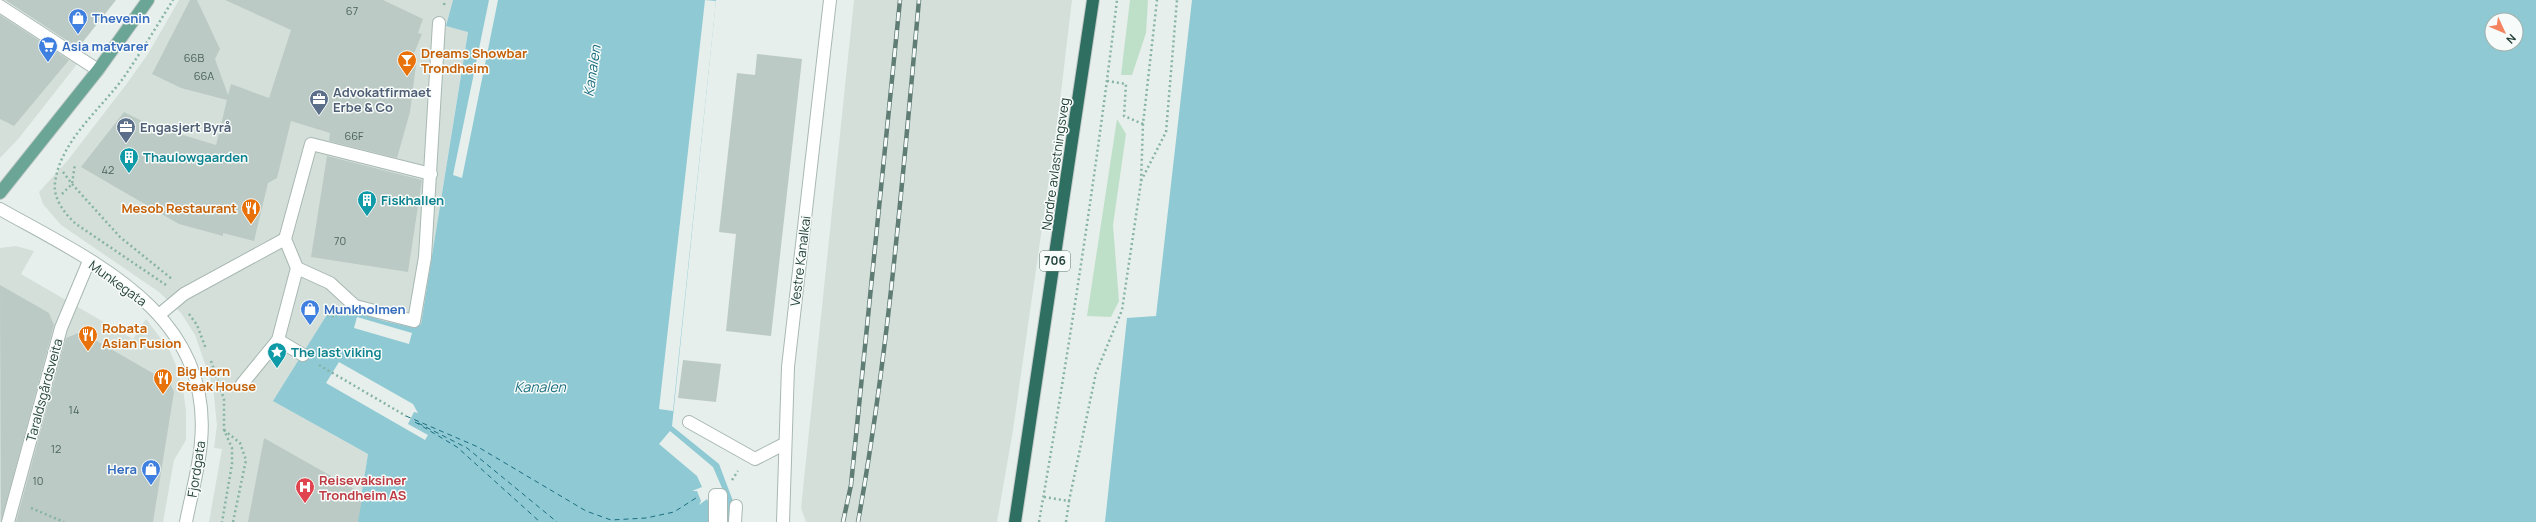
<svg xmlns="http://www.w3.org/2000/svg" width="2536" height="522" font-family="Manrope,sans-serif">
<rect width="100%" height="100%" fill="#e6efeb"/>
<g fill="#d4dfda">
<path d="M179 0H453L446 26 468 31 421 324 415 328 384 321 333 305 274 401 368 454 357 522H209L222 449 214 448 217 425 213 387 195 335 181 313 159 292 61 225 43 204 39 192 68 160 125 86 148 54Z"/>
<path d="M854 0H1072L1059 109 1013 430 997 522H806L801 508Z"/>
<path d="M0 6 81 59 19 138 0 158Z"/>
<path d="M16 246 34 251 21 274 133 339 146 319 170 351 177 368 183 390 186 410V440L174 460 163 522H0V248Z"/>
</g>
<g fill="#bfe0c8">
<path d="M1130 0H1148L1146 33 1132 75H1121Z"/>
<path d="M1117 119 1126 134 1113 225 1119 301 1111 317 1087 316Z"/>
</g>
<g fill="#8ec9d4" fill-rule="evenodd">
<path d="M453 0H716L672 426 719 464 733 501 731 522H357L368 454 273 401 333 305 384 321 415 328 421 324 468 32 446 26Z"/>
<path d="M1192 0H2536V522H1105L1127 318 1156 316ZM2492 20H2516V44H2492Z"/>
</g>
<g fill="#e6efeb">
<path d="M489 0H498L462 178 453 175Z"/>
<path d="M705 0 716 1 673 411 659 409Z"/>
<path d="M357 317 412 333 409 344 354 328Z"/>
<path d="M339 362 413 404 418 413 414 412 408 424 428 435 425 440 326 383Z"/>
<path d="M670 431 713 467 728 502 727 522 711 509 707 499 699 505 701 501 697 491H692L702 487 697 476 659 444Z"/>
</g>
<g fill="none" stroke-linecap="round" stroke-linejoin="round">
<g stroke="#1c6f80" stroke-width="1" stroke-dasharray="5 4" stroke-linecap="butt">
<path d="M406 416 478 447 586 511 611 520 646 518 674 512 699 496"/>
<path d="M415 422 457 447 540 522"/>
<path d="M418 423 467 448 557 522"/>
</g>
</g>
<g fill="#bbcac4">
<path d="M5 0H116L78 48Z"/>
<path d="M190 0H197L220 49 215 59 228 95 231 84 269 98 291 30 225 0H383L423 19 418 33 422 34 413 56 417 57 410 112 397 158 329 141 330 133 291 121 277 178 268 183 254 241 223 233V236L179 224 81 167 124 112 150 125 216 145 227 100 181 88 152 74Z"/>
<path d="M0 15 69 60 14 126 0 119Z"/>
<path d="M757 54 802 59 771 336 726 331 736 234 719 232 737 73 755 75Z"/>
<path d="M327 156 422 180 408 272 311 257Z"/>
<path d="M0 285 49 313 54 325 1 522Z"/>
<path d="M81 332 170 383 174 392 153 522H16L66 338Z"/>
<path d="M683 360 721 364 716 402 678 398Z"/>
<path d="M264 438 363 494 358 522H248Z"/>
</g>
<g fill="none" stroke-linecap="round" stroke-linejoin="round">
<defs>
<g id="minor">
<path d="M0 6 98 70"/>
<path d="M0 209C94 262 213 313 201 442 199 468 191 496 186 522"/>
<path d="M297 268 330 283 355 306 414 321 425 257 439 23"/>
<path d="M160 314 184 294 285 239"/>
<path d="M278 340 303 355"/>
<path d="M242 384 278 340 297 268 285 239 311 144 431 174"/>
<path d="M689 422 755 459 784 444"/>
<path d="M8 522 61 328 89 261"/>
<path d="M715 522V495H721V522"/>
<path d="M735 522 736 506"/>
<path d="M783 522 788 367 830 0"/>
</g>
<path id="major" d="M0 193 98 70 148 0"/>
<path id="highway" d="M1015 522 1093 0"/>
</defs>
<use href="#minor" stroke="#a8b8b2" stroke-width="14"/>
<use href="#major" stroke="#c2cac8" stroke-width="14"/>
<use href="#highway" stroke="#c2cac8" stroke-width="14"/>
<g stroke="#86b3a5" stroke-width="2.5" stroke-dasharray="2 3" stroke-linecap="butt">
<path d="M444 5 445 0"/>
<path d="M1107 81 1126 84 1124 116 1143 124"/>
<path d="M63 172 72 184 120 237 172 279"/>
<path d="M1141 181 1166 132 1177 0"/>
<path d="M62 194 72 184 75 164"/>
<path d="M166 285 76 224C65 214 53 199 55 183 60 141 101 109 124 77 141 52 157 26 173 0"/>
<path d="M189 314 197 325 206 349"/>
<path d="M327 315 337 317"/>
<path d="M211 361 224 399V430L232 448V464L222 522"/>
<path d="M319 365 406 416"/>
<path d="M224 430 240 443 246 460 233 522"/>
<path d="M732 480 738 471"/>
<path d="M1044 497 1069 501 1096 373 1122 310 1141 182 1143 124 1157 0"/>
<path d="M31 508 64 522"/>
<path d="M1039 522C1069 349 1096 175 1117 0"/>
<path d="M1066 522 1069 501"/>
</g>
<use href="#minor" stroke="#fff" stroke-width="12"/>
<use href="#major" stroke="#6aa596" stroke-width="12"/>
<use href="#highway" stroke="#2f6f62" stroke-width="12"/>
<defs>
<g id="rail">
<path d="M843 522 851 485 900 0"/>
<path d="M858 522C889 350 903 174 919 0"/>
</g>
</defs>
<use href="#rail" stroke="#5f7d75" stroke-width="4.5"/>
<use href="#rail" stroke="#f7fbf9" stroke-width="3" stroke-dasharray="9" stroke-linecap="butt"/>
</g>
<defs>
<symbol id="shop-pin" viewBox="-11 -11 22 30"><path d="M0 17L-7.5 6A9.5 9.5 0 1 1 7.5 6Z" fill="#3f7fe0" stroke="#f7fbf9"/><path d="M-5-2.5h2.3a2.7 3.5 0 0 1 5.4 0H5L5.5 6h-11ZM-1.5-2.5h3a1.5 2.3 0 0 0-3 0Z" fill="#fff"/></symbol>
<symbol id="supermarket-pin" viewBox="-11 -11 22 30"><path d="M0 17L-7.5 6A9.5 9.5 0 1 1 7.5 6Z" fill="#3f7fe0" stroke="#f7fbf9"/><path d="M-6-5.5h2.5l.6 2H6L4.5 2H-2.5L-4.4-4H-6ZM-1.5 3.2a1.3 1.3 0 1 0 .1 0ZM3 3.2a1.3 1.3 0 1 0 .1 0Z" fill="#fff"/></symbol>
<symbol id="bar-pin" viewBox="-11 -11 22 30"><path d="M0 17L-7.5 6A9.5 9.5 0 1 1 7.5 6Z" fill="#e8710a" stroke="#f7fbf9"/><path d="M-6-5H6L.8 .8V4.5H3.5V6h-7V4.5H-.8V.8Z" fill="#fff"/></symbol>
<symbol id="office-pin" viewBox="-11 -11 22 30"><path d="M0 17L-7.5 6A9.5 9.5 0 1 1 7.5 6Z" fill="#5c6f8a" stroke="#f7fbf9"/><path d="M-6-3h4V-5.5h4V-3h4V5H-6ZM-1-4.5V-3h2v-1.5ZM-6 0V1H6V0Z" fill="#fff"/></symbol>
<symbol id="building-pin" viewBox="-11 -11 22 30"><path d="M0 17L-7.5 6A9.5 9.5 0 1 1 7.5 6Z" fill="#0f9aa8" stroke="#f7fbf9"/><path d="M-4-6H4V6H1V3H-1V6H-4ZM-2.5-4.3h1.7v1.8h-1.7ZM.8-4.3h1.7v1.8H.8ZM-2.5-1h1.7V.8h-1.7ZM.8-1h1.7V.8H.8Z" fill="#fff"/></symbol>
<symbol id="restaurant-pin" viewBox="-11 -11 22 30"><path d="M0 17L-7.5 6A9.5 9.5 0 1 1 7.5 6Z" fill="#e8710a" stroke="#f7fbf9"/><path d="M-5-6h1v4h1v-4h1v4h1v-4h1v5L-1.5 .5V6h-2V.5L-5-1ZM5-6V6H3V1.5H1.5Q1.5-4 5-6Z" fill="#fff"/></symbol>
<symbol id="sight-pin" viewBox="-11 -11 22 30"><path d="M0 17L-7.5 6A9.5 9.5 0 1 1 7.5 6Z" fill="#0f9aa8" stroke="#f7fbf9"/><path d="M0-6L1.8-2.2L6-1.7L2.9 1.2L3.7 5.4L0 3.3L-3.7 5.4L-2.9 1.2L-6-1.7L-1.8-2.2Z" fill="#fff"/></symbol>
<symbol id="hospital-pin" viewBox="-11 -11 22 30"><path d="M0 17L-7.5 6A9.5 9.5 0 1 1 7.5 6Z" fill="#e0444e" stroke="#f7fbf9"/><path d="M-5-5h3v3.5h4V-5h3V5h-3V1.5h-4V5h-3Z" fill="#fff"/></symbol>
</defs>
<g fill-rule="evenodd">
<use href="#shop-pin" x="67" y="7" width="22" height="30"/>
<use href="#supermarket-pin" x="37" y="35" width="22" height="30"/>
<use href="#bar-pin" x="396" y="49" width="22" height="30"/>
<use href="#office-pin" x="308" y="88" width="22" height="30"/>
<use href="#office-pin" x="115" y="116" width="22" height="30"/>
<use href="#building-pin" x="118" y="146" width="22" height="30"/>
<use href="#building-pin" x="356" y="189" width="22" height="30"/>
<use href="#restaurant-pin" x="240" y="197" width="22" height="30"/>
<use href="#shop-pin" x="299" y="298" width="22" height="30"/>
<use href="#restaurant-pin" x="77" y="324" width="22" height="30"/>
<use href="#sight-pin" x="266" y="341" width="22" height="30"/>
<use href="#restaurant-pin" x="152" y="367" width="22" height="30"/>
<use href="#shop-pin" x="140" y="458" width="22" height="30"/>
<use href="#hospital-pin" x="294" y="476" width="22" height="30"/>
</g>
<g text-anchor="middle" stroke-width="3" stroke-linejoin="round" paint-order="stroke">
<g font-size="11" fill="#4a645c">
<text x="352" y="15">67</text>
<text x="194" y="62">66B</text>
<text x="204" y="80">66A</text>
<text x="354" y="140">66F</text>
<text x="108" y="174">42</text>
<text x="340" y="245">70</text>
<text x="74" y="414">14</text>
<text x="56" y="453">12</text>
<text x="38" y="485">10</text>
</g>
<rect fill="#f7fbf9" stroke="#637a73" stroke-width="1" x="1040" y="251" width="30" height="20" rx="3"/>
<g font-size="12" font-weight="bold" fill="#24423a">
<text x="1055" y="265">706</text>
</g>
<g font-size="13" font-weight="bold" fill="#366cbe" stroke="#f7fbf9" text-anchor="start">
<text x="92" y="23">Thevenin</text>
<text x="62" y="51">Asia matvarer</text>
<text x="324" y="314">Munkholmen</text>
<text x="137" y="474" text-anchor="end">Hera</text>
</g>
<g font-size="13" font-weight="bold" fill="#c56008" stroke="#f7fbf9" text-anchor="start">
<text x="421" y="58">Dreams Showbar<tspan x="421" dy="15">Trondheim</tspan></text>
<text x="237" y="213" text-anchor="end">Mesob Restaurant</text>
<text x="102" y="333">Robata<tspan x="102" dy="15">Asian Fusion</tspan></text>
<text x="177" y="376">Big Horn<tspan x="177" dy="15">Steak House</tspan></text>
</g>
<g font-size="13" font-weight="bold" fill="#4e5e75" stroke="#f7fbf9" text-anchor="start">
<text x="333" y="97">Advokatfirmaet<tspan x="333" dy="15">Erbe &amp; Co</tspan></text>
<text x="140" y="132">Engasjert Byrå</text>
</g>
<g font-size="13" font-weight="bold" fill="#0d838f" stroke="#f7fbf9" text-anchor="start">
<text x="143" y="162">Thaulowgaarden</text>
<text x="381" y="205">Fiskhallen</text>
<text x="291" y="357">The last viking</text>
</g>
<g font-size="13" fill="#24423a" stroke="#f7fbf9">
<text transform="translate(1055 164) rotate(-82)" y="5">Nordre avlastningsveg</text>
<text transform="translate(800 261) rotate(-83)" y="5">Vestre Kanalkai</text>
<text transform="translate(118 283) rotate(36)" y="5">Munkegata</text>
<text transform="translate(44 390) rotate(-75)" y="5">Taraldsgårdsveita</text>
<text transform="translate(196 469) rotate(-81)" y="5">Fjordgata</text>
</g>
<g font-size="13" font-weight="bold" fill="#be3a42" stroke="#f7fbf9" text-anchor="start">
<text x="319" y="485">Reisevaksiner<tspan x="319" dy="15">Trondheim AS</tspan></text>
</g>
<g font-size="14" font-style="italic" fill="#1c6f80" stroke="#f7fbf9">
<text transform="translate(592 71) rotate(-82)" y="5">Kanalen</text>
<text x="540" y="392">Kanalen</text>
</g>
</g>
<g transform="translate(2504 32) rotate(134)"><circle r="19" fill="#f7fbf9" stroke="#a3b1ad"/>
<path d="M0-3L7 15L0 10L-7 15Z" fill="#f4845f"/>
<text y="-6" font-size="11" font-weight="bold" text-anchor="middle" fill="#24423a">N</text>
</g>
</svg>
